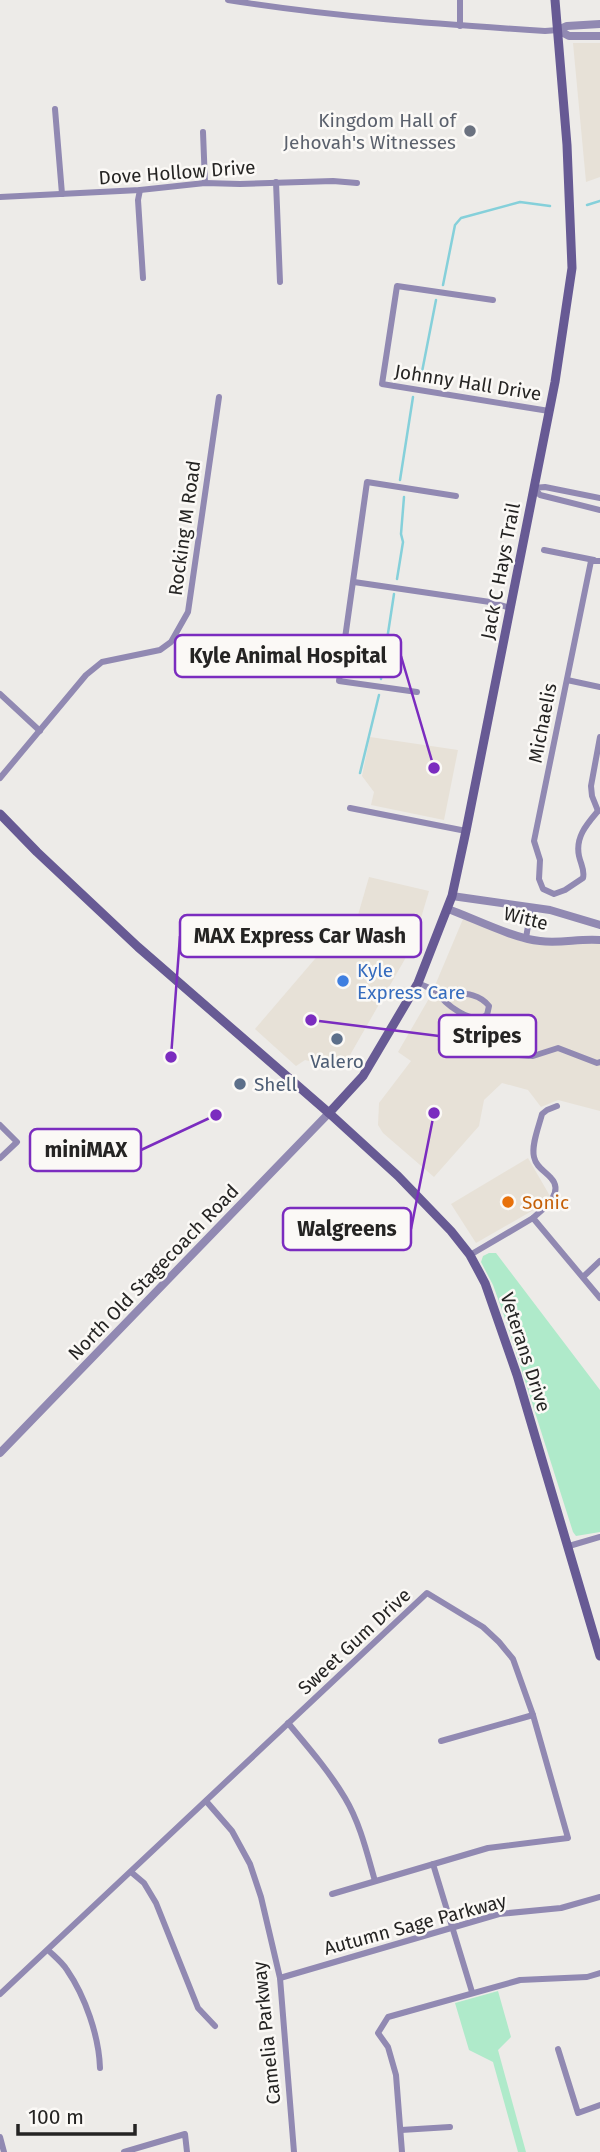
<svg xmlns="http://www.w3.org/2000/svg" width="600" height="2152" font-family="'Fira Sans',sans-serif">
<rect width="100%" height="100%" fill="#edebe8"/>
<g fill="#e7e1d7">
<path d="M573 43H600V177L586 182Z"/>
<path d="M370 737 458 750 444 820 371 805 374 792 362 776Z"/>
<path d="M369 877 429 891 413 945 350 1055 335 1065 322 1067 313 1062 305 1060 296 1066 255 1029 350 918 356 922Z"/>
<path d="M463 919 523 942 600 943V1111L558 1100 541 1107 528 1090 502 1083 484 1100 479 1126 434 1177 383 1133 378 1125 379 1103 411 1061 398 1052 431 995Z"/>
<path d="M528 1158 550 1196 537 1208 476 1243 451 1204Z"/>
</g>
<g fill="#afeaca">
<path d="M489 1253H496L600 1390V1532L576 1536 573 1532 507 1324 493 1285 481 1262 483 1256Z"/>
<path d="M498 1991 511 2037 498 2050 526 2152H518L493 2062 469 2050 455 2003Z"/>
</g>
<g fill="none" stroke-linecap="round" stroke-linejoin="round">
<g stroke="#85d0da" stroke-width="2.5">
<path d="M587 205 600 201"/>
<path d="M443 285 455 225 461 218 520 202 550 206"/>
<path d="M420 382 436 300"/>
<path d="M400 480 413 397"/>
<path d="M397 579 403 542 401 534 404 497"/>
<path d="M381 679 394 594"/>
<path d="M360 773 379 695"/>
</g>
<g stroke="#9189b2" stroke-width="6">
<path d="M228 0C333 17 439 24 545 31L558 30"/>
<path d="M460 26V0"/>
<path d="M55 109 62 194"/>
<path d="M203 132 205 183"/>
<path d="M276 182 280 282"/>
<path d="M140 190 138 200 143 278"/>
<path d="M0 197 140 190 205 183 240 184 333 181 357 183"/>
<path d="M493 300 397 286 382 384 549 411"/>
<path d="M534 488 540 495 600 510"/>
<path d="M534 488 545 487 600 498"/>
<path d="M544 550 594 560"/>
<path d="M354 582 490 602 510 608"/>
<path d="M567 680 600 687"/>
<path d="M417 692 339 681 367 482 456 496"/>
<path d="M0 694 40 731"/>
<path d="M0 778 86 675 102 662 160 650 171 642 188 612 219 397"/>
<path d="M350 808 466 831"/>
<path d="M598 811C587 824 575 837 579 856 581 865 585 870 583 878L565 890 554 894 543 889 539 879 540 860 534 841 591 561H600"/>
<path d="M598 811 592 796 591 786 600 737"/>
<path d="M526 938 531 908"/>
<path d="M418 983C423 985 429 988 434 990 453 995 476 989 489 1006L487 1015 509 1046 519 1055 533 1056 558 1048 597 1063 600 1062"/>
<path d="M436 990C444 1004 472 1026 487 1015"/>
<path d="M0 1125 17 1142 0 1158"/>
<path d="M533 1218C543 1209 565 1193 551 1178 545 1171 536 1167 534 1157 531 1145 539 1126 542 1114L547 1110 557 1106"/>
<path d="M470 1255 533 1218 600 1298"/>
<path d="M583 1277 600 1261"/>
<path d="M569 1546 600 1537"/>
<path d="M288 1723C308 1747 329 1771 345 1798 360 1823 367 1853 375 1881"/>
<path d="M441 1741 533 1715"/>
<path d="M206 1801 232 1831 250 1864 261 1897 280 1978 294 2152"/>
<path d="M433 1864 472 1992"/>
<path d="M131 1872 144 1883 156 1903 198 2008 215 2026"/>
<path d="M48 1950C54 1956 62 1962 67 1970 85 1996 99 2036 100 2068"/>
<path d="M280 1978 499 1914 561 1908 600 1897"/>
<path d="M0 1994 427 1593 483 1627 499 1642 513 1659 533 1715 568 1838 488 1848 332 1894"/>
<path d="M558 2049 578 2113 600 2105"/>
<path d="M401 2130 450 2127"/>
<path d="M0 2137 4 2152"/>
<path d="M124 2152 185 2134 187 2152"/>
<path d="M402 2152 396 2075 388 2047 378 2033 388 2017 520 1980 587 1977 600 1973"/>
</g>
<g stroke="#9189b2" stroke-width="8">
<path d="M558 30 569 36H600"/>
<path d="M558 30 567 26 600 24"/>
<path d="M452 896 550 910 600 925"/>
<path d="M448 909C473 918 515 939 540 941 560 944 580 938 600 940"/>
<path d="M0 1453 329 1113"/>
</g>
<g stroke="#675a94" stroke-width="9">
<path d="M0 814 37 852 138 947 329 1113 398 1176 451 1231 470 1255 485 1283 517 1375 600 1656"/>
<path d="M329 1113 363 1076 418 983 452 896 466 831 555 382 572 268 567 145 555 0"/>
</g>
</g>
<circle fill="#6b7280" stroke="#fbf9f6" stroke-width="2.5" cx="470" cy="131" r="7"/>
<circle fill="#3f7fe0" stroke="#fbf9f6" stroke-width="2.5" cx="343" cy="981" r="7"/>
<g fill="#5c6f8a" stroke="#fbf9f6" stroke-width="2.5">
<circle cx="337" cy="1039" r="7"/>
<circle cx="240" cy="1084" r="7"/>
</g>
<circle fill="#e8710a" stroke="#fbf9f6" stroke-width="2.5" cx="508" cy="1202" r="7"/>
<g text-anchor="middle" stroke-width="5" stroke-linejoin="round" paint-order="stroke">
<g font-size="19" fill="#5b616d" stroke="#fbf9f6" text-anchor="end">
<text x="456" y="127">Kingdom Hall of<tspan x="456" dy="22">Jehovah's Witnesses</tspan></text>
</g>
<g font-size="19" fill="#252423" stroke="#fbf9f6">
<text transform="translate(177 172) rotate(-4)" y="7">Dove Hollow Drive</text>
<text transform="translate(468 382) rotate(9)" y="7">Johnny Hall Drive</text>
<text transform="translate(184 528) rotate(-82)" y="7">Rocking M Road</text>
<text transform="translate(500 571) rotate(-79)" y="7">Jack C Hays Trail</text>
<text transform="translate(542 723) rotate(-79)" y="7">Michaelis</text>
<text transform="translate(526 918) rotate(14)" y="7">Witte</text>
<text transform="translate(153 1272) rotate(-46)" y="7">North Old Stagecoach Road</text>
<text transform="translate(526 1352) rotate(72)" y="7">Veterans Drive</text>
<text transform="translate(354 1641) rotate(-43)" y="7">Sweet Gum Drive</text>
<text transform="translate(415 1924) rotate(-15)" y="7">Autumn Sage Parkway</text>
<text transform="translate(266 2033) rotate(-96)" y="7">Camelia Parkway</text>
</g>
<g font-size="19" fill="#366cbe" stroke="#fbf9f6" text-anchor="start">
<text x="357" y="977">Kyle<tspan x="357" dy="22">Express Care</tspan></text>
</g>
<g font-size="19" fill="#4e5e75" stroke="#fbf9f6">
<text x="337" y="1068">Valero</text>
<text x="254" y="1091" text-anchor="start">Shell</text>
</g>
<g font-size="19" fill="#c56008" stroke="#fbf9f6" text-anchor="start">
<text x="522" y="1209">Sonic</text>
</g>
</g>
<path fill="none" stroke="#7b2cbf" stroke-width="2.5" d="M434 768L401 656M171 1057L180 936M311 1020L439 1036M216 1115L141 1150M434 1113L411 1229"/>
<g fill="#7b2cbf" stroke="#fbf9f6" stroke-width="2.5">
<circle cx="434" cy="768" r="7"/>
<circle cx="171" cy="1057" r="7"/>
<circle cx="311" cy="1020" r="7"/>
<circle cx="216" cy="1115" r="7"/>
<circle cx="434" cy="1113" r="7"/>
</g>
<g fill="#fbf9f6" stroke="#7b2cbf" stroke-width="2.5">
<rect x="175" y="635" width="226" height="42" rx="7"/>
<rect x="180" y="915" width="241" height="42" rx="7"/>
<rect x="439" y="1015" width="97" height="42" rx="7"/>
<rect x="30" y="1129" width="111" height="42" rx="7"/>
<rect x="283" y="1208" width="128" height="42" rx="7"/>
</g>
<g font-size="21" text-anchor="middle" font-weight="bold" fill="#252423">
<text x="288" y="663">Kyle Animal Hospital</text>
<text x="300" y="943">MAX Express Car Wash</text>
<text x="487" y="1043">Stripes</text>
<text x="86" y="1157">miniMAX</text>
<text x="347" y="1236">Walgreens</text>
</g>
<path d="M18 2124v10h117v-10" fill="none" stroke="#252423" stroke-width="3.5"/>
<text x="28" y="2124" font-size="21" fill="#252423" stroke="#fbf9f6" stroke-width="5" paint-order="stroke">100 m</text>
</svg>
